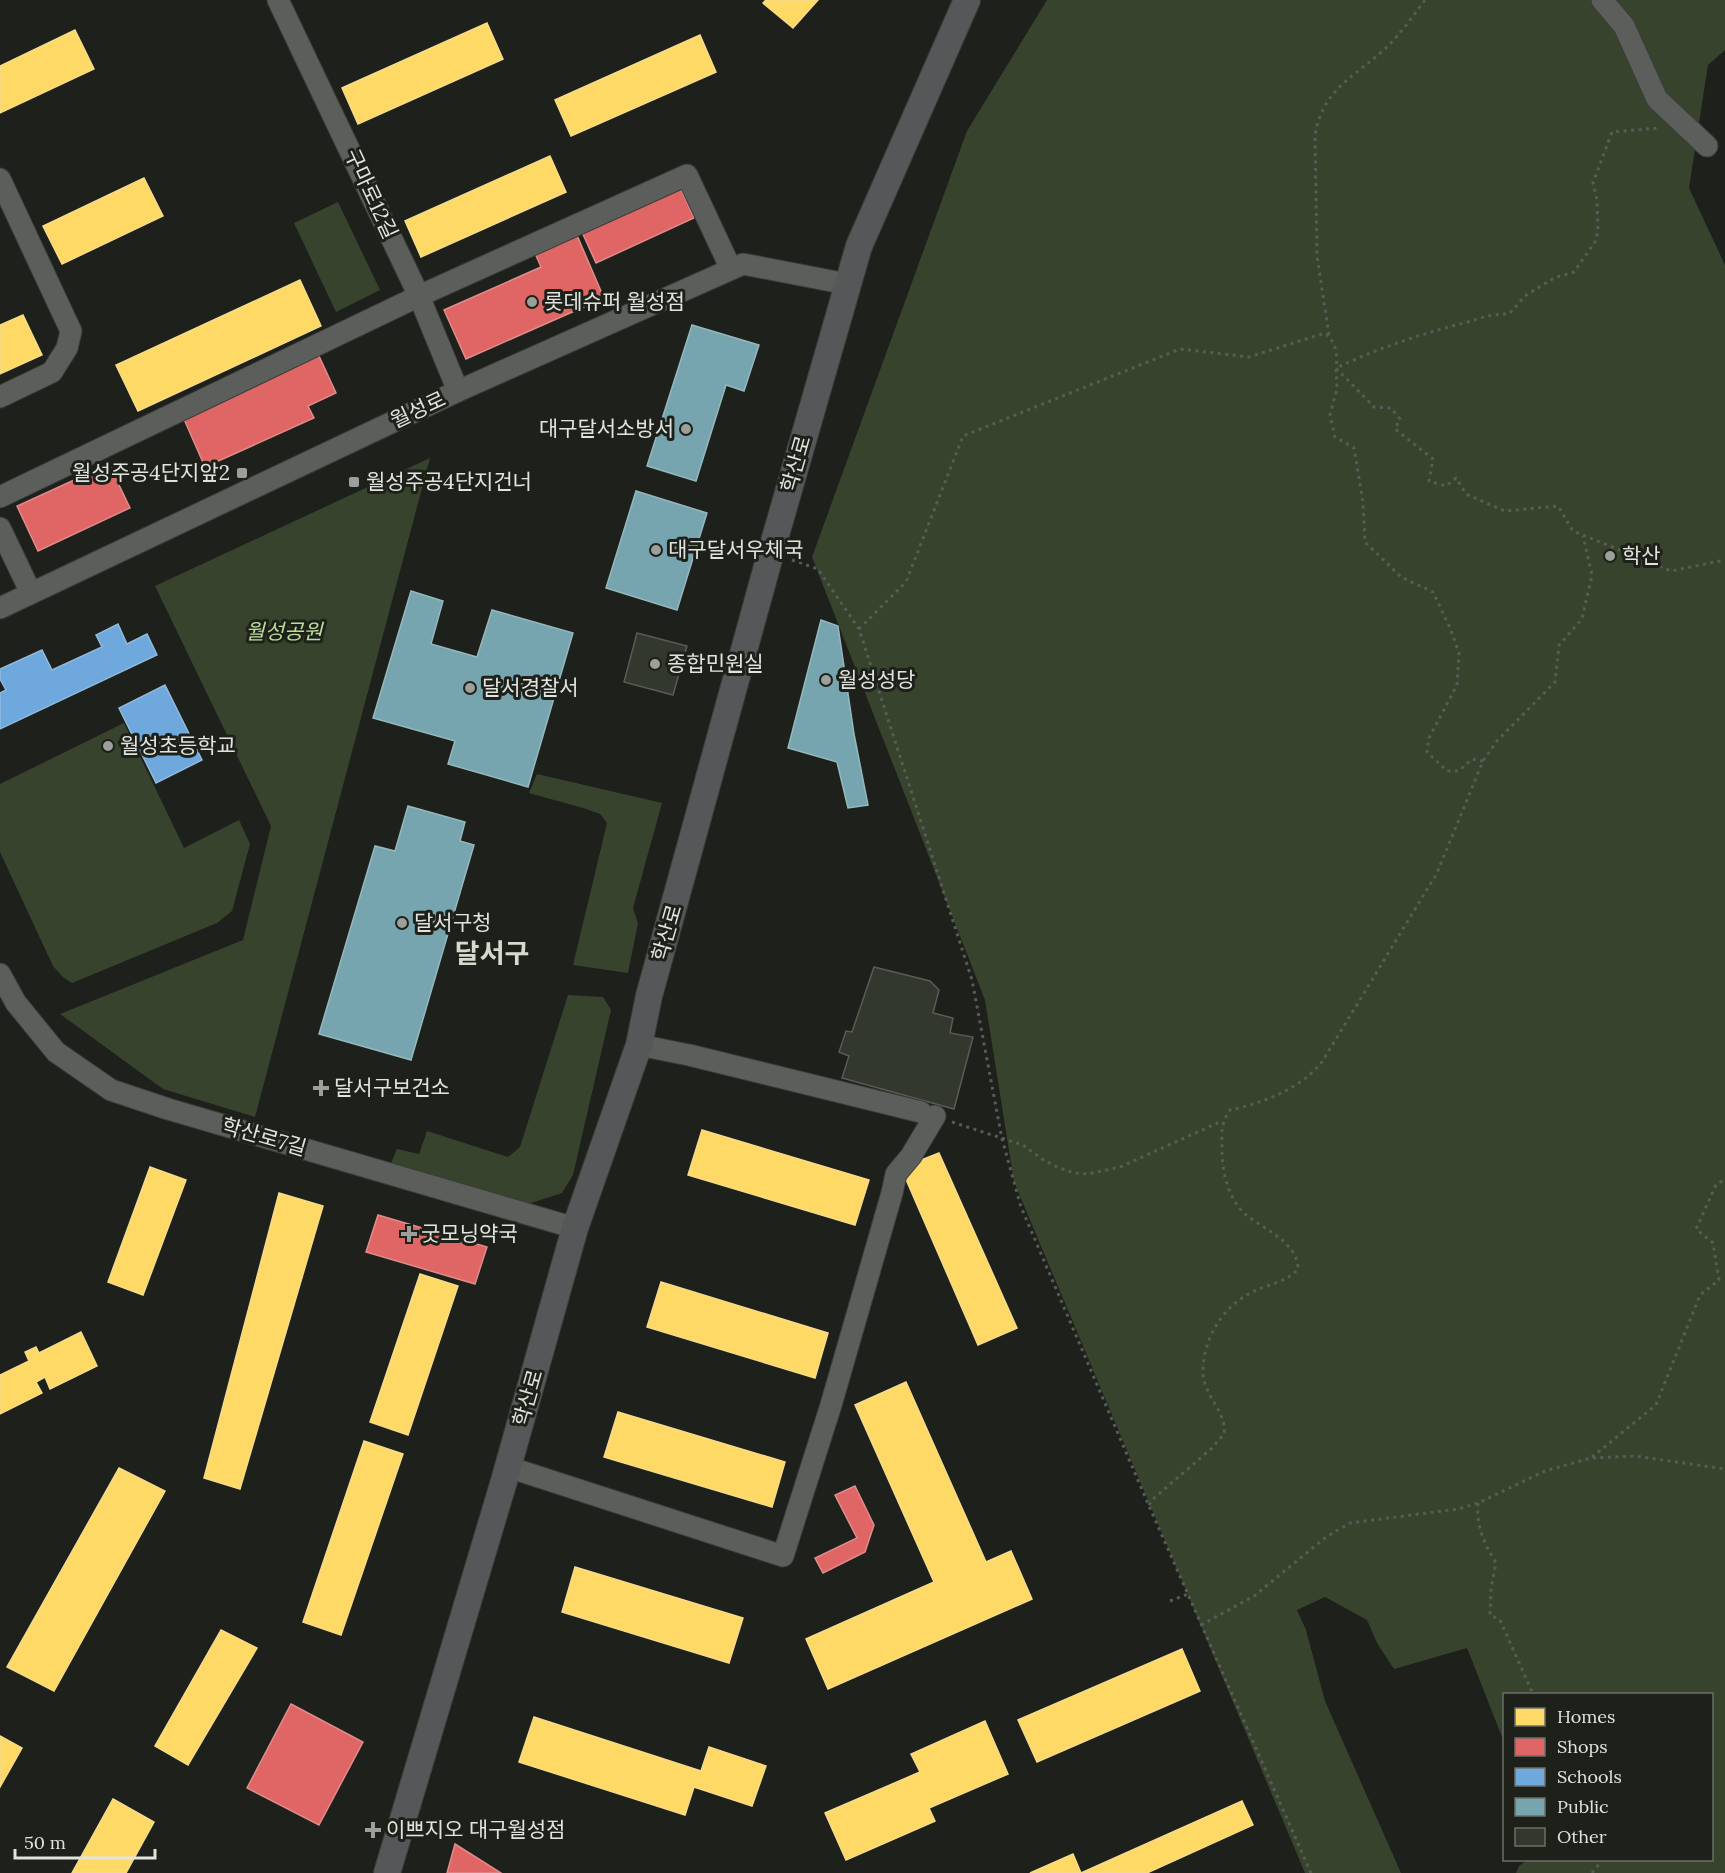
<svg xmlns="http://www.w3.org/2000/svg" width="1725" height="1873" font-family="Lora,'Noto Sans KR',serif">
<rect width="100%" height="100%" fill="#1d201b"/>
<g fill="#38432d">
<path d="M1047 0H1725V50L1708 65 1689 188 1725 265V1873H1516L1519 1866 1527 1860H1712V1694H1504V1742L1467 1648 1394 1669 1377 1643 1367 1620 1325 1597 1297 1610 1306 1630 1325 1701 1401 1873H1305L1014 1182 985 1000 812 557 967 131Z"/>
<path d="M338 202 380 290 336 312 294 223Z"/>
<path d="M430 458 255 1117 163 1089 60 1014 243 940 271 826 155 586Z"/>
<path d="M124 723 184 848 239 820 250 844 232 911 217 923 72 983 63 977 53 966 0 852V784Z"/>
<path d="M537 774 662 803 633 908 638 923 628 973 573 965 607 823 600 814 583 808 529 793Z"/>
<path d="M568 995 603 997 611 1010 573 1175 562 1193 528 1204 389 1168 397 1149 419 1154 427 1131 508 1157 520 1147Z"/>
</g>
<g fill="#ffd966" stroke="#f6dc8a" stroke-width="1.5">
<path d="M766 0H818L793 28 763 3Z"/>
<path d="M487 23 503 59 358 124 342 88Z"/>
<path d="M75 30 94 69 0 113V66Z"/>
<path d="M700 35 716 72 571 136 555 100Z"/>
<path d="M550 156 566 192 421 257 405 221Z"/>
<path d="M144 178 163 216 62 264 43 226Z"/>
<path d="M300 280 321 326 138 411 116 365Z"/>
<path d="M23 315 42 355 0 374V325Z"/>
<path d="M702 1130 869 1180 855 1225 688 1175Z"/>
<path d="M939 1153 1017 1328 978 1345 901 1168Z"/>
<path d="M150 1167 186 1180 143 1295 108 1282Z"/>
<path d="M279 1193 323 1206 240 1489 204 1478Z"/>
<path d="M420 1274 458 1286 408 1435 370 1422Z"/>
<path d="M661 1282 828 1333 815 1378 647 1327Z"/>
<path d="M81 1332 97 1366 50 1389 45 1377 36 1382 42 1393 0 1414V1375L29 1361 25 1352 36 1347 39 1353Z"/>
<path d="M906 1382 986 1562 1011 1551 1032 1599 828 1689 806 1639 934 1582 855 1405Z"/>
<path d="M618 1412 785 1462 772 1507 604 1457Z"/>
<path d="M364 1441 403 1454 341 1635 303 1622Z"/>
<path d="M119 1468 165 1491 54 1691 7 1667Z"/>
<path d="M575 1567 743 1618 729 1663 562 1612Z"/>
<path d="M221 1630 257 1648 188 1765 155 1746Z"/>
<path d="M1182 1649 1200 1691 1037 1762 1018 1720Z"/>
<path d="M534 1717 701 1771 709 1747 766 1766 752 1806 694 1787 685 1815 519 1762Z"/>
<path d="M985 1721 1008 1774 929 1808 935 1821 846 1860 825 1813 920 1772 911 1754Z"/>
<path d="M0 1736 22 1748 0 1787Z"/>
<path d="M113 1799 154 1822 126 1873H72Z"/>
<path d="M1242 1801 1253 1825 1147 1873H1030L1073 1854 1081 1873Z"/>
</g>
<g fill="#e06666" stroke="#e08c8a" stroke-width="1.5">
<path d="M680 187 694 218 596 263 582 232Z"/>
<path d="M576 233 604 298 466 359 444 310 541 267 534 251Z"/>
<path d="M319 356 336 393 308 406 314 418 205 467 183 417Z"/>
<path d="M109 464 130 508 38 551 17 506Z"/>
<path d="M378 1215 487 1247 475 1284 366 1252Z"/>
<path d="M855 1486 874 1525 865 1552 823 1573 815 1558 857 1538 835 1495Z"/>
<path d="M291 1704 363 1742 319 1825 247 1788Z"/>
<path d="M455 1844 501 1873H447Z"/>
</g>
<g fill="#6fa8dc" stroke="#91badd" stroke-width="1.5">
<path d="M118 624 127 644 147 634 157 655 0 729V693L6 690 0 679V669L42 650 52 670 102 647 96 635Z"/>
<path d="M165 685 202 760 156 783 119 708Z"/>
</g>
<g fill="#76a5af" stroke="#96b8bd" stroke-width="1.5">
<path d="M692 325 759 345 744 391 726 385 696 481 647 466Z"/>
<path d="M636 491 707 513 677 610 606 588Z"/>
<path d="M411 591 443 601 431 644 477 657 492 610 573 633 528 787 448 764 455 741 373 718Z"/>
<path d="M821 620 838 626 854 734 868 805 848 808 837 762 788 748Z"/>
<path d="M408 806 465 822 460 841 474 845 411 1060 319 1034 375 846 395 851Z"/>
</g>
<g fill="#33382e" stroke="#595b57" stroke-width="1.5">
<path d="M637 633 687 646 673 695 624 682Z"/>
<path d="M874 967 930 981 939 990 933 1013 953 1018 950 1033 973 1037 954 1109 842 1078 849 1056 839 1052 846 1031 852 1032Z"/>
</g>
<g fill="none" stroke-linecap="round" stroke-linejoin="round">
<defs>
<g id="minor">
<path d="M278 0 419 296 458 391"/>
<path d="M1602 0 1624 26 1657 99 1707 146"/>
<path d="M0 179 71 331 67 348 52 372 0 397"/>
<path d="M0 497 419 296 687 175 731 269"/>
<path d="M0 528 31 593"/>
<path d="M0 608 458 391 743 264 847 284"/>
<path d="M0 974 16 1003 56 1052 111 1090 168 1109 575 1228"/>
<path d="M639 1045 689 1055 921 1112"/>
<path d="M508 1467 783 1556 831 1405 892 1193 896 1174 911 1156 935 1116"/>
</g>
<path id="major" d="M387 1873 504 1481 575 1228 639 1045 649 996 771 552 859 246 967 0"/>
</defs>
<use href="#minor" stroke="#3b3d39" stroke-width="23"/>
<use href="#major" stroke="#3b3d39" stroke-width="28"/>
<g stroke="#595b57" stroke-width="3" stroke-dasharray="3 4.5" stroke-linecap="butt">
<path d="M1329 335 1317 256 1315 135C1323 88 1355 77 1387 47 1401 33 1413 16 1425 0"/>
<path d="M792 560 818 569 859 629 972 980 1002 1139 1021 1207 1149 1506 1311 1873"/>
<path d="M859 629 906 582 963 436 1180 349 1249 357 1325 333C1336 342 1338 355 1336 368L1374 407 1391 408 1400 419 1395 429 1433 459 1429 481 1446 486 1456 478 1466 494 1505 511 1558 506 1573 531 1671 571 1725 560"/>
<path d="M1483 761 1472 759 1459 771H1447L1427 752 1429 738 1457 685 1459 653 1451 630 1433 592 1401 577 1365 542 1363 502 1354 448 1335 437 1330 415 1337 389 1336 368C1376 349 1420 334 1464 323 1482 318 1489 314 1509 314L1525 296 1536 289 1554 278 1574 272 1595 242 1598 231 1597 200 1593 183 1612 132 1658 128"/>
<path d="M952 1122 1023 1145 1042 1159 1057 1167 1074 1173 1088 1174 1120 1167 1222 1121"/>
<path d="M1592 1457 1656 1405 1700 1295 1719 1280 1713 1243 1696 1229 1716 1185 1725 1179"/>
<path d="M1478 1503C1476 1526 1484 1543 1496 1563L1491 1588 1490 1615 1500 1620 1533 1694"/>
<path d="M1149 1505 1153 1499 1212 1448 1224 1434C1227 1412 1204 1396 1203 1374 1202 1339 1224 1303 1257 1290 1270 1284 1288 1281 1298 1269 1298 1242 1263 1229 1245 1214 1228 1198 1222 1172 1222 1150 1222 1132 1220 1125 1230 1110 1263 1103 1300 1089 1322 1062L1437 873 1483 761 1497 741 1555 682 1559 645 1582 619 1592 575 1583 536"/>
<path d="M1170 1601 1188 1594"/>
<path d="M1201 1625 1254 1596 1326 1537 1350 1523 1458 1509 1478 1503 1545 1471 1591 1458 1635 1456 1725 1469"/>
<path d="M1592 1873 1599 1864V1860"/>
</g>
<use href="#minor" stroke="#5c5e5b" stroke-width="21"/>
<use href="#major" stroke="#565759" stroke-width="26"/>
</g>
<g fill="#9c9f9a" stroke="#1d211a" stroke-width="2">
<circle cx="532" cy="302" r="6"/>
<circle cx="686" cy="429" r="6"/>
<rect x="236" y="467" width="12" height="12" rx="3"/>
<rect x="348" y="476" width="12" height="12" rx="3"/>
<circle cx="656" cy="550" r="6"/>
<circle cx="1610" cy="556" r="6"/>
<circle cx="655" cy="664" r="6"/>
<circle cx="826" cy="680" r="6"/>
<circle cx="470" cy="688" r="6"/>
<circle cx="108" cy="746" r="6"/>
<circle cx="402" cy="923" r="6"/>
<path d="M318 1079h6v6h6v6h-6v6h-6v-6h-6v-6h6z"/>
<path d="M406 1225h6v6h6v6h-6v6h-6v-6h-6v-6h6z"/>
<path d="M370 1821h6v6h6v6h-6v6h-6v-6h-6v-6h6z"/>
</g>
<g text-anchor="middle" stroke-width="6" stroke-linejoin="round" paint-order="stroke">
<g font-size="21" fill="#e1e3de" stroke="#1d211a">
<text transform="translate(371 194) rotate(65)" y="7">구마로12길</text>
<text transform="translate(418 410) rotate(-25)" y="7">월성로</text>
<text transform="translate(796 464) rotate(-74)" y="7">학산로</text>
<text transform="translate(667 933) rotate(-74)" y="7">학산로</text>
<text transform="translate(264 1137) rotate(16)" y="7">학산로7길</text>
<text transform="translate(528 1398) rotate(-74)" y="7">학산로</text>
</g>
<g font-size="21" fill="#e1e3de" stroke="#1d211a" text-anchor="start">
<text x="544" y="309">롯데슈퍼 월성점</text>
<text x="674" y="436" text-anchor="end">대구달서소방서</text>
<text x="230" y="480" text-anchor="end">월성주공4단지앞2</text>
<text x="366" y="489">월성주공4단지건너</text>
<text x="668" y="557">대구달서우체국</text>
<text x="1622" y="563">학산</text>
<text x="667" y="671">종합민원실</text>
<text x="838" y="687">월성성당</text>
<text x="482" y="695">달서경찰서</text>
<text x="120" y="753">월성초등학교</text>
<text x="414" y="930">달서구청</text>
<text x="334" y="1095">달서구보건소</text>
<text x="421" y="1241">굿모닝약국</text>
<text x="386" y="1837">이쁘지오 대구월성점</text>
</g>
<g font-size="21" font-style="italic" fill="#bcdd9c" stroke="#1d211a">
<text x="284" y="639">월성공원</text>
</g>
<g font-size="27" font-weight="bold" fill="#d5dad0" stroke="#1d211a">
<text x="492" y="963">달서구</text>
</g>
</g>
<rect x="1503" y="1693" width="210" height="168" fill="#1d211a" stroke="#6b6f68" stroke-width="1.5"/>
<rect x="1515" y="1708" width="30" height="18" fill="#ffd966" stroke="#6b6f68" stroke-width="1.5"/>
<text x="1557" y="1723" font-size="18" fill="#e1e3de">Homes</text>
<rect x="1515" y="1738" width="30" height="18" fill="#e06666" stroke="#6b6f68" stroke-width="1.5"/>
<text x="1557" y="1753" font-size="18" fill="#e1e3de">Shops</text>
<rect x="1515" y="1768" width="30" height="18" fill="#6fa8dc" stroke="#6b6f68" stroke-width="1.5"/>
<text x="1557" y="1783" font-size="18" fill="#e1e3de">Schools</text>
<rect x="1515" y="1798" width="30" height="18" fill="#76a5af" stroke="#6b6f68" stroke-width="1.5"/>
<text x="1557" y="1813" font-size="18" fill="#e1e3de">Public</text>
<rect x="1515" y="1828" width="30" height="18" fill="#33382e" stroke="#6b6f68" stroke-width="1.5"/>
<text x="1557" y="1843" font-size="18" fill="#e1e3de">Other</text>
<path d="M15 1849v9h140v-9" fill="none" stroke="#e1e3de" stroke-width="3"/>
<text x="24" y="1849" font-size="18" fill="#e1e3de" stroke="#1d211a" stroke-width="4.5" paint-order="stroke">50 m</text>
</svg>
